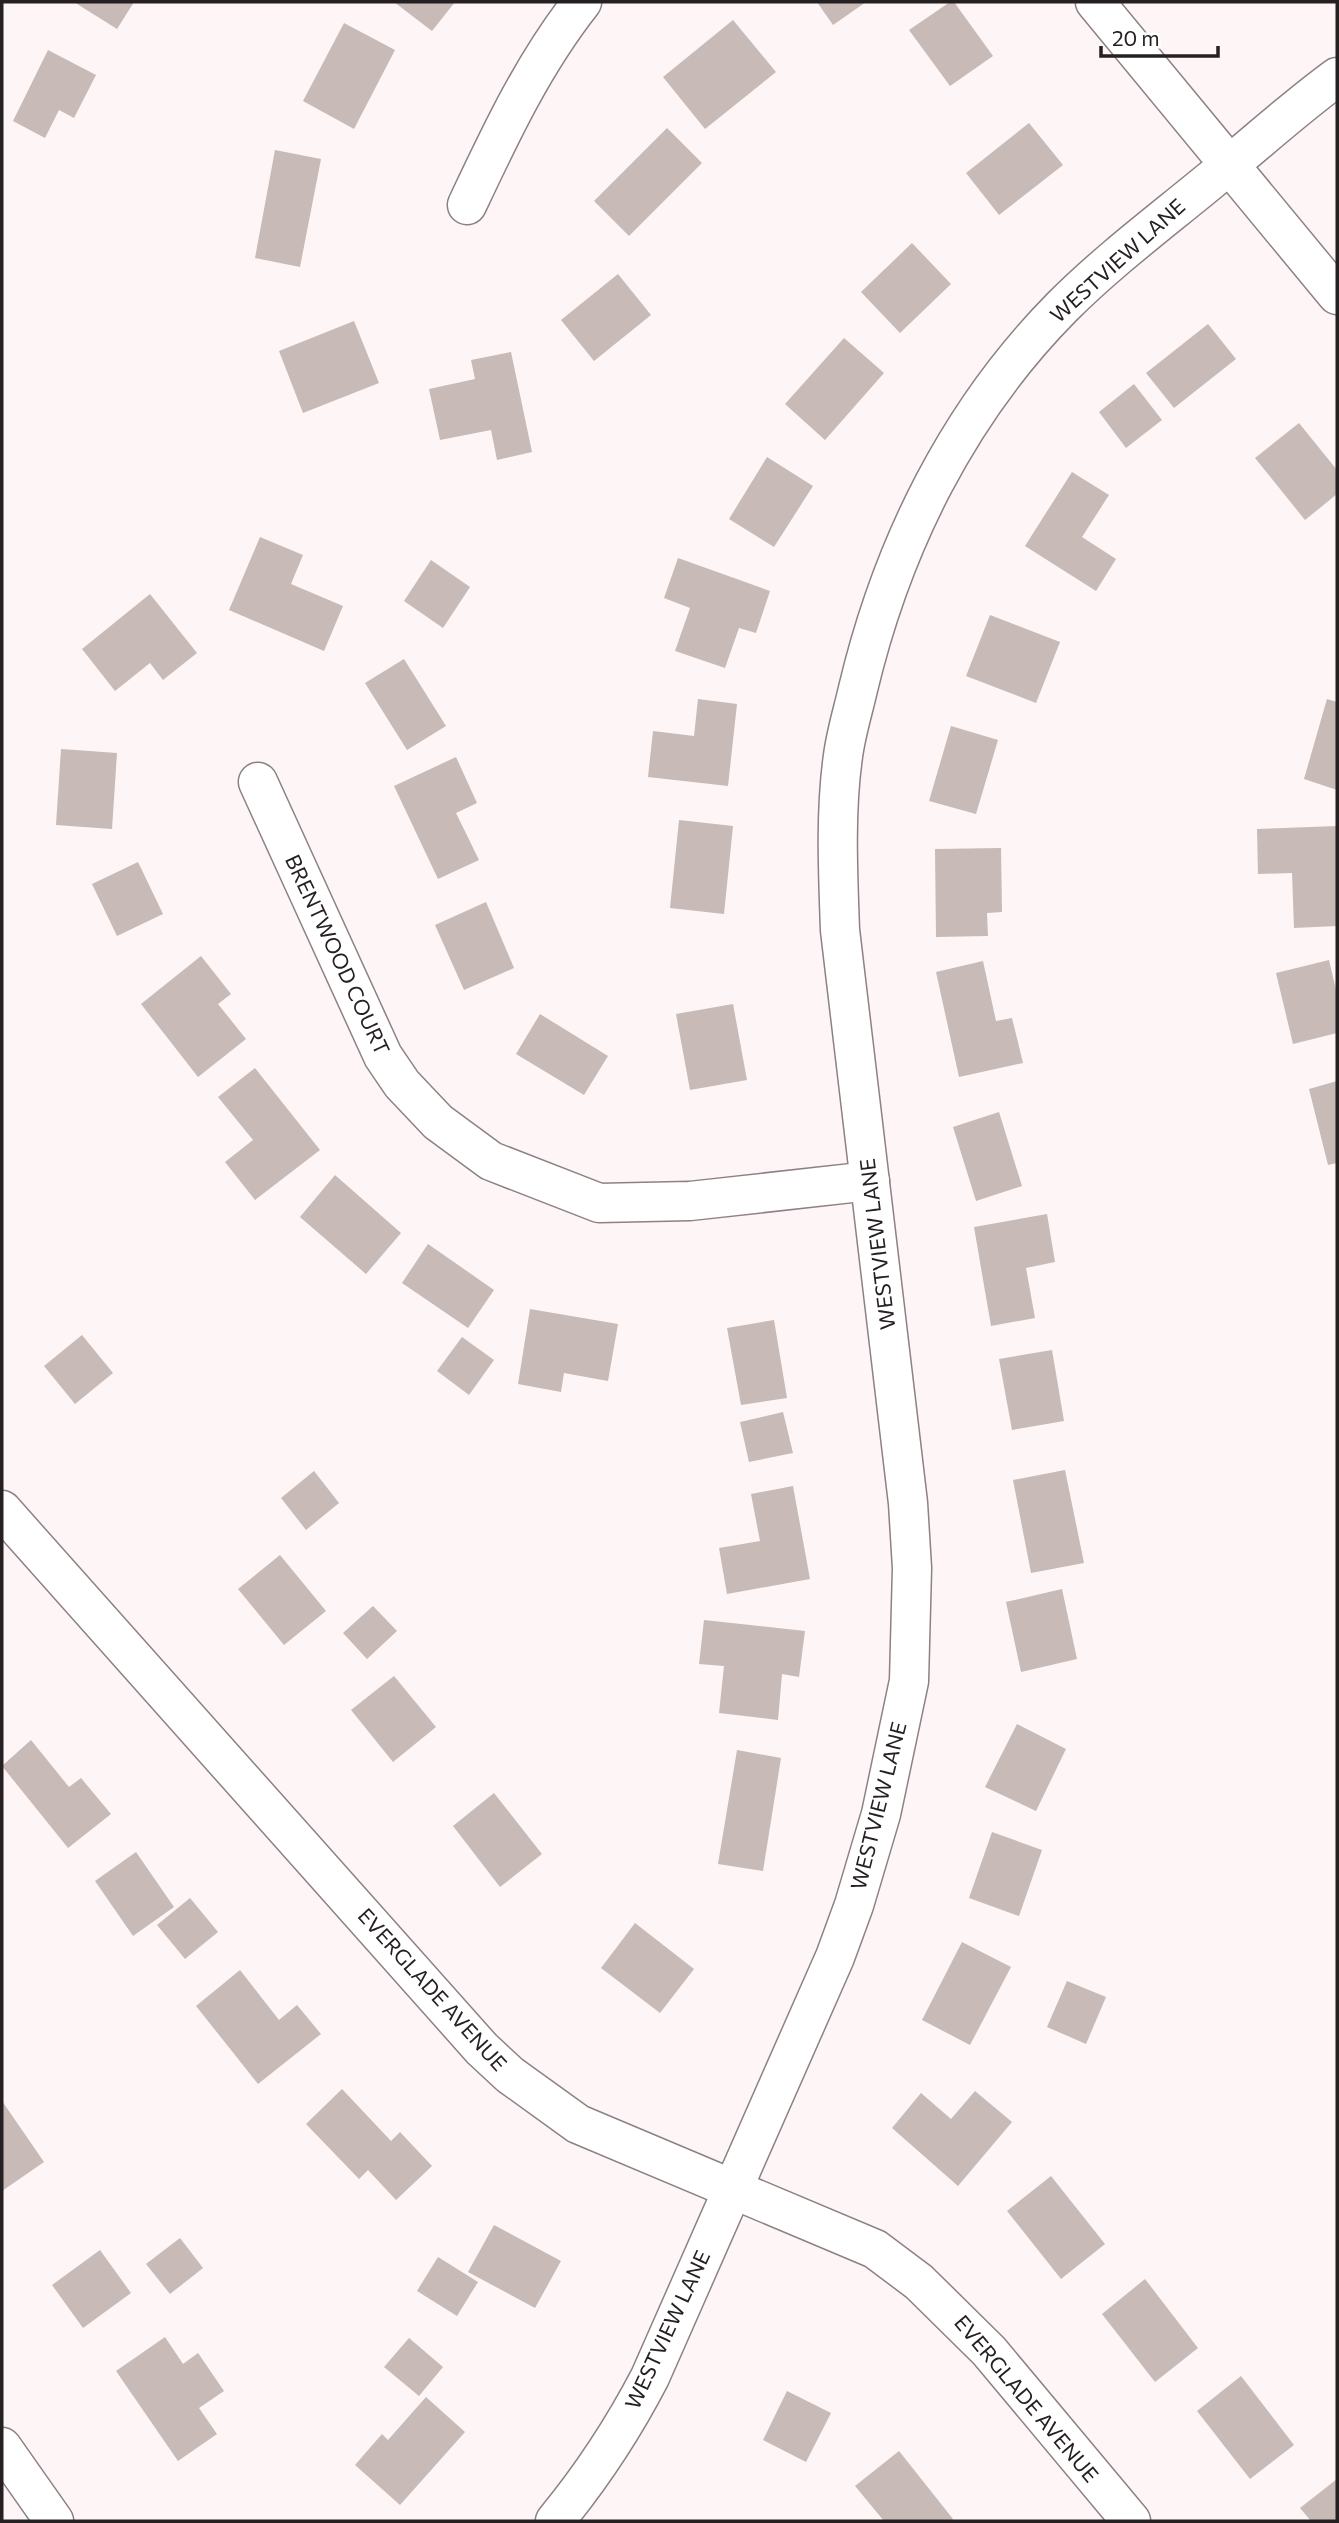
<svg xmlns="http://www.w3.org/2000/svg" width="1339" height="2523" font-family="Commissioner,sans-serif">
<rect width="100%" height="100%" fill="#fdf5f6"/>
<g fill="#c8bab6">
<path d="M74 2H134L117 29Z"/>
<path d="M394 2H455L432 31Z"/>
<path d="M817 2H866L833 25Z"/>
<path d="M950 2H954L993 56 950 86 909 30Z"/>
<path d="M733 20 776 72 705 129 663 77Z"/>
<path d="M344 23 395 50 354 129 303 101Z"/>
<path d="M48 50 96 75 74 118 59 110 45 138 13 121Z"/>
<path d="M1029 123 1063 165 999 215 966 173Z"/>
<path d="M667 128 702 163 629 236 594 201Z"/>
<path d="M275 150 321 159 300 267 255 258Z"/>
<path d="M912 243 951 284 900 333 861 292Z"/>
<path d="M618 274 651 315 594 361 561 320Z"/>
<path d="M354 321 379 383 303 413 279 351Z"/>
<path d="M1208 324 1236 359 1174 408 1146 373Z"/>
<path d="M844 338 884 373 825 440 785 404Z"/>
<path d="M511 352 532 452 497 460 491 430 440 440 429 389 475 379 471 360Z"/>
<path d="M1134 384 1162 420 1126 448 1099 412Z"/>
<path d="M1299 423 1337 470V494L1305 520 1255 458Z"/>
<path d="M767 457 813 486 774 547 729 519Z"/>
<path d="M1072 472 1109 495 1082 537 1116 559 1096 591 1025 546Z"/>
<path d="M260 537 303 555 291 584 343 606 324 651 229 610Z"/>
<path d="M678 558 770 591 756 633 739 628 725 668 675 651 690 608 664 598Z"/>
<path d="M431 560 470 587 443 628 404 601Z"/>
<path d="M150 594 197 653 163 680 150 663 115 691 82 649Z"/>
<path d="M990 615 1060 642 1036 703 966 676Z"/>
<path d="M404 659 446 726 407 750 365 683Z"/>
<path d="M698 699 737 704 728 786 648 777 653 731 694 736Z"/>
<path d="M1327 699 1337 702V790L1304 779Z"/>
<path d="M951 726 998 740 976 814 929 801Z"/>
<path d="M61 749 117 753 112 829 56 825Z"/>
<path d="M456 757 477 803 456 813 479 860 438 879 394 786Z"/>
<path d="M679 820 733 826 724 914 670 908Z"/>
<path d="M1337 826V926L1294 928 1292 873 1258 874 1257 829Z"/>
<path d="M1001 848 1002 912 987 913 988 936 936 937 935 849Z"/>
<path d="M138 862 163 914 117 936 92 884Z"/>
<path d="M486 902 514 968 464 990 435 925Z"/>
<path d="M201 956 231 994 218 1004 246 1039 198 1077 141 1004Z"/>
<path d="M1329 960 1337 994V1033L1293 1044 1276 973Z"/>
<path d="M983 961 996 1021 1012 1018 1023 1063 959 1077 936 972Z"/>
<path d="M733 1004 747 1080 690 1090 676 1014Z"/>
<path d="M540 1014 608 1056 584 1095 516 1054Z"/>
<path d="M255 1068 320 1150 255 1200 225 1162 253 1140 218 1097Z"/>
<path d="M1337 1081V1163L1328 1165 1309 1089Z"/>
<path d="M999 1112 1022 1186 976 1201 953 1127Z"/>
<path d="M335 1175 401 1233 366 1274 300 1217Z"/>
<path d="M1047 1214 1055 1262 1026 1268 1035 1318 991 1326 974 1227Z"/>
<path d="M428 1244 494 1290 468 1328 402 1283Z"/>
<path d="M530 1309 618 1324 608 1381 564 1373 561 1392 518 1384Z"/>
<path d="M774 1320 787 1398 741 1405 727 1328Z"/>
<path d="M82 1335 113 1373 75 1404 44 1366Z"/>
<path d="M462 1337 494 1360 469 1395 437 1371Z"/>
<path d="M1052 1350 1064 1421 1012 1430 999 1359Z"/>
<path d="M783 1412 793 1453 749 1462 740 1422Z"/>
<path d="M1065 1470 1084 1563 1031 1573 1013 1480Z"/>
<path d="M314 1471 339 1503 306 1530 281 1498Z"/>
<path d="M793 1486 810 1579 727 1594 719 1548 760 1541 751 1494Z"/>
<path d="M280 1555 326 1611 284 1645 238 1589Z"/>
<path d="M1062 1589 1077 1659 1021 1672 1006 1602Z"/>
<path d="M373 1606 397 1631 367 1659 343 1633Z"/>
<path d="M704 1620 805 1631 799 1677 782 1674 778 1720 719 1713 724 1666 699 1664Z"/>
<path d="M394 1676 436 1727 393 1762 351 1710Z"/>
<path d="M1017 1724 1066 1749 1036 1811 985 1787Z"/>
<path d="M31 1740 69 1787 81 1778 111 1814 68 1848 2 1766Z"/>
<path d="M737 1750 781 1758 763 1871 718 1864Z"/>
<path d="M494 1793 542 1854 500 1887 453 1826Z"/>
<path d="M992 1832 1042 1850 1019 1916 969 1898Z"/>
<path d="M136 1852 174 1907 133 1936 95 1881Z"/>
<path d="M190 1898 218 1932 185 1959 157 1925Z"/>
<path d="M635 1923 694 1969 660 2013 601 1968Z"/>
<path d="M962 1942 1011 1967 970 2045 922 2020Z"/>
<path d="M240 1970 279 2020 297 2005 321 2034 258 2084 196 2006Z"/>
<path d="M1067 1981 1106 1997 1086 2044 1047 2027Z"/>
<path d="M342 2089 391 2141 400 2132 432 2166 396 2200 368 2170 359 2179 306 2124Z"/>
<path d="M975 2091 1012 2122 958 2186 892 2128 921 2093 951 2119Z"/>
<path d="M2 2101 44 2162 2 2191Z"/>
<path d="M1051 2176 1105 2244 1061 2279 1007 2211Z"/>
<path d="M494 2225 561 2261 535 2308 468 2272Z"/>
<path d="M180 2238 203 2268 170 2294 146 2264Z"/>
<path d="M100 2250 131 2293 83 2328 52 2285Z"/>
<path d="M438 2257 478 2282 457 2316 417 2291Z"/>
<path d="M1145 2279 1198 2348 1155 2382 1102 2314Z"/>
<path d="M165 2337 183 2364 198 2353 224 2391 199 2408 217 2434 178 2461 116 2371Z"/>
<path d="M409 2338 443 2367 419 2396 384 2367Z"/>
<path d="M1241 2376 1294 2445 1250 2479 1197 2411Z"/>
<path d="M787 2391 831 2413 806 2462 763 2440Z"/>
<path d="M426 2397 465 2432 400 2505 355 2465 382 2434 388 2440Z"/>
<path d="M899 2451 953 2519 950 2521H884L855 2486Z"/>
<path d="M1337 2479V2521H1311L1300 2508Z"/>
</g>
<g fill="none" stroke-linecap="round" stroke-linejoin="round">
<defs>
<g id="minor">
<path d="M1095 2 1337 295"/>
<path d="M467 205C500 135 533 64 582 2"/>
<path d="M258 782 383 1056 402 1084 438 1122 491 1161 599 1203 690 1201 870 1181"/>
<path d="M2 1510 482 2049 510 2075 578 2124 875 2249 919 2282 989 2351 1131 2521"/>
<path d="M2 2447 54 2521"/>
<path d="M555 2521C592 2476 623 2429 650 2377L835 1957 854 1905 881 1814 909 1681 912 1568 908 1503 840 930C838 873 835 812 843 756 846 733 853 711 858 689 892 546 958 412 1062 307 1108 261 1160 222 1211 180 1253 146 1293 109 1337 77"/>
</g>
</defs>
<use href="#minor" stroke="#8e8183" stroke-width="41"/>
<use href="#minor" stroke="#fff" stroke-width="38"/>
</g>
<g text-anchor="middle" stroke-width="5" stroke-linejoin="round" paint-order="stroke">
<g font-size="21" fill="#252021" stroke="#fff">
<text transform="translate(1118 261) rotate(-42)" y="7">WESTVIEW LANE</text>
<text transform="translate(337 955) rotate(65)" y="7">BRENTWOOD COURT</text>
<text transform="translate(878 1244) rotate(-97)" y="7">WESTVIEW LANE</text>
<text transform="translate(879 1806) rotate(-76)" y="7">WESTVIEW LANE</text>
<text transform="translate(432 1990) rotate(48)" y="7">EVERGLADE AVENUE</text>
<text transform="translate(668 2330) rotate(-65)" y="7">WESTVIEW LANE</text>
<text transform="translate(1026 2399) rotate(50)" y="7">EVERGLADE AVENUE</text>
</g>
</g>
<rect width="1339" height="2523" fill="none" stroke="#252021" stroke-width="7"/>
<path d="M1101 46v10h117v-10" fill="none" stroke="#252021" stroke-width="3.5"/>
<text x="1112" y="46" font-size="21" fill="#252021" stroke="#ffffff" stroke-width="5" paint-order="stroke">20 m</text>
</svg>
